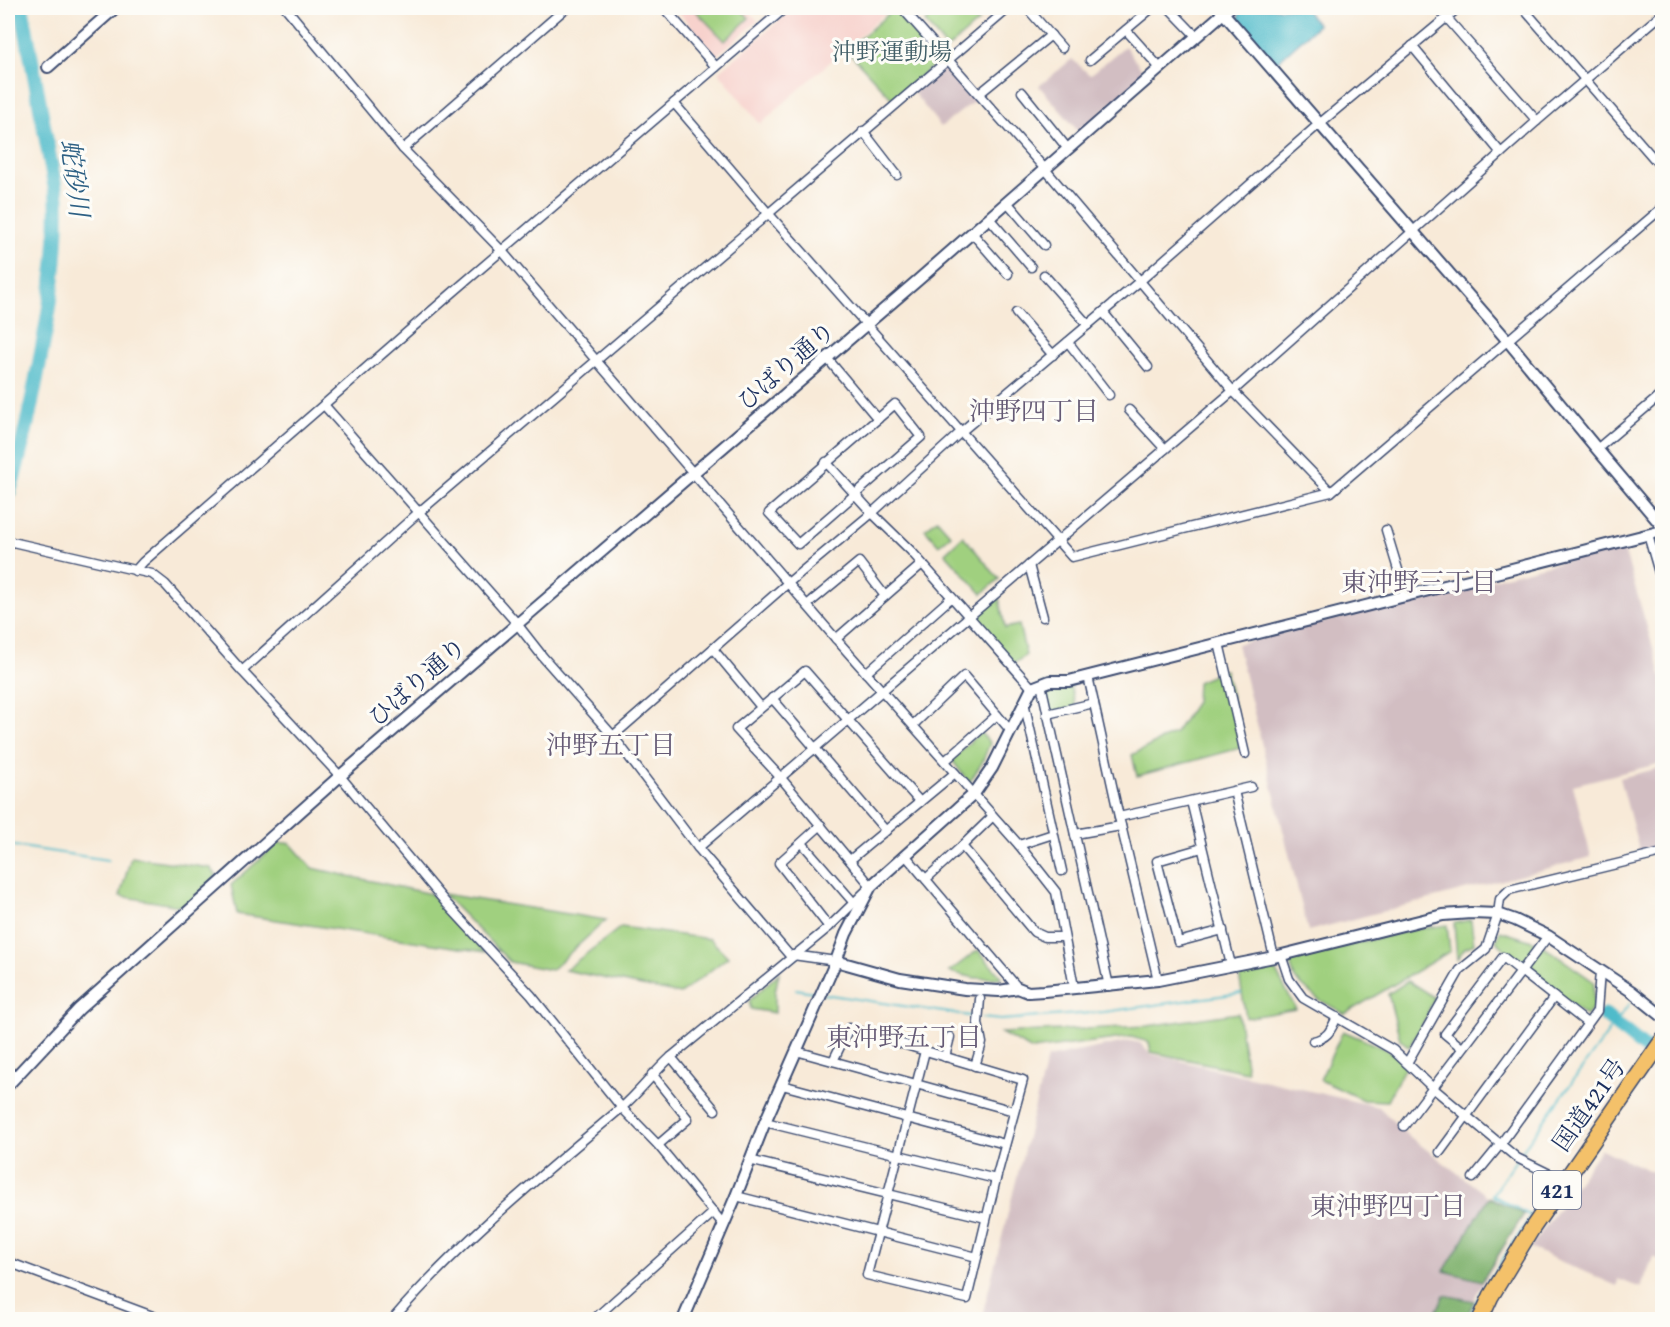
<svg xmlns="http://www.w3.org/2000/svg" width="1670" height="1327" font-family="'Gentium Book Plus','Noto Serif JP',serif">
<rect width="100%" height="100%" fill="#fdfcf7"/>
<filter id="ink" filterUnits="userSpaceOnUse"><feTurbulence type="fractalNoise" baseFrequency=".0167" numOctaves="2"/><feDisplacementMap in="SourceGraphic" scale="12" xChannelSelector="R" yChannelSelector="G"/><feConvolveMatrix kernelMatrix="1 2 1 2 8 2 1 2 1" color-interpolation-filters="sRGB"/></filter>
<filter id="wash" filterUnits="userSpaceOnUse"><feTurbulence type="fractalNoise" baseFrequency=".008" numOctaves="4" result="noise"/><feDisplacementMap in="SourceGraphic" scale="24" xChannelSelector="R" yChannelSelector="G"/><feGaussianBlur stdDeviation="1.35" result="paint"/><feColorMatrix in="noise" values="0 0 0 0 0 0 0 0 0 0 0 0 0 0 0 0 0 1.4 0 .05"/><feComposite in="paint" operator="in"/></filter>
<g filter="url(#wash)">
<rect width="100%" height="100%" fill="#f8ead8"/>
<g fill="#f7d0cb">
<path d="M675 8H746L758 21 717 55Z"/>
<path d="M794 8H891L760 124 719 72Z"/>
</g>
<g fill="#d2bec2">
<path d="M1125 46 1145 74 1079 132 1039 86 1072 59 1090 75Z"/>
<path d="M946 63 977 99 941 127 913 92Z"/>
<path d="M1623 546 1662 678V763L1573 785 1591 857 1308 931 1237 644Z"/>
<path d="M1659 768 1662 782V848L1640 853 1620 778Z"/>
<path d="M1130 1041 1140 1043 1150 1054 1379 1107 1406 1134 1489 1197 1524 1214 1477 1293 1465 1319 981 1320 1047 1058Z"/>
<path d="M1601 1149 1662 1176V1261L1653 1257 1641 1288 1618 1279 1617 1286 1530 1248Z"/>
</g>
<g fill="#a0d07f" stroke="#5e806e" stroke-width="1.5">
<path d="M693 8H740L749 18 725 41Z"/>
<path d="M895 8 941 59 893 100 847 50Z"/>
<path d="M943 8H968L979 21 947 49 925 22Z"/>
<path d="M937 519 951 535 939 545 925 529Z"/>
<path d="M963 536 999 579 982 594 945 553Z"/>
<path d="M998 592 1005 628 1019 625 1026 655 1012 665 969 617Z"/>
<path d="M1225 670 1244 747 1137 776 1132 755 1175 733 1196 702 1197 682Z"/>
<path d="M1069 681 1076 707 1047 714 1041 684Z"/>
<path d="M980 732 990 743 982 763 969 783 952 760Z"/>
<path d="M278 843H290L312 868 431 894 485 952 237 914 231 885Z"/>
<path d="M131 857 211 868 217 876 185 907 120 896Z"/>
<path d="M443 894 606 920 551 970 510 962Z"/>
<path d="M1471 920 1474 944 1465 948 1457 959 1454 923Z"/>
<path d="M1447 925 1450 951 1345 1014 1316 998 1295 979 1289 960 1410 930Z"/>
<path d="M621 927 710 939 728 957 680 994 565 970Z"/>
<path d="M1500 931 1539 943 1594 982 1593 1009 1586 1016 1530 972 1496 941Z"/>
<path d="M978 950 1002 978H975L949 972Z"/>
<path d="M1274 968 1296 1009 1246 1018 1239 974Z"/>
<path d="M779 973 775 992V1013L751 1009 749 1001Z"/>
<path d="M1408 981 1435 998 1429 1009 1428 1015 1409 1047 1400 1039 1388 994Z"/>
<path d="M1238 1013 1247 1072 1151 1052 1149 1042 1131 1037 1032 1050 1001 1033 1147 1026Z"/>
<path d="M1343 1031 1392 1052 1406 1065 1387 1101 1363 1100 1320 1080Z"/>
</g>
<g fill="#80b26e" stroke="#4e7066" stroke-width="1.5">
<path d="M1489 1197 1524 1214 1482 1281 1444 1271Z"/>
<path d="M1444 1295 1474 1301 1466 1319H1433Z"/>
</g>
<path fill="#4fbbca" stroke="#357594" stroke-width="1.5" d="M1245 8H1304L1318 25 1276 63 1238 22 1240 12Z"/>
<g fill="none" stroke-linecap="round" stroke-linejoin="round">
<g stroke="#4fbbca" stroke-width="2">
<path d="M8 845 108 860"/>
<path d="M796 989 819 993"/>
<path d="M824 994 976 1017"/>
<path d="M981 1018 1001 1020 1104 1012 1241 993"/>
<path d="M1519 1155 1629 1004"/>
<path d="M1469 1320 1480 1294 1531 1216 1492 1195 1516 1160"/>
</g>
<g stroke="#4fbbca" stroke-width="15">
<path d="M8 495C21 455 29 417 37 375 49 316 59 258 57 198L22 8"/>
<path d="M1605 1015 1611 1020"/>
<path d="M1619 1027 1662 1062"/>
</g>
</g>
</g>
<g filter="url(#ink)">
<g fill="none" stroke-linecap="round" stroke-linejoin="round">
<defs>
<g id="minor">
<path d="M286 8 403 149 502 251 836 639 1019 845 1056 892 1074 987"/>
<path d="M664 8 716 67"/>
<path d="M902 8 1045 169 1233 391 1331 492"/>
<path d="M1027 8 1062 48"/>
<path d="M1169 8 1196 36"/>
<path d="M1523 8 1662 168"/>
<path d="M1446 17 1537 121"/>
<path d="M1126 30 1160 68"/>
<path d="M1412 46 1501 153"/>
<path d="M1090 60 1152 8"/>
<path d="M1022 92 1068 149"/>
<path d="M979 94 1051 35"/>
<path d="M674 103 768 213 1072 557 1331 492 1662 208"/>
<path d="M863 131 897 175"/>
<path d="M403 149 566 8"/>
<path d="M1007 202 1044 245"/>
<path d="M989 218 1031 267"/>
<path d="M972 233 1008 274"/>
<path d="M1044 275 1088 325"/>
<path d="M1103 312 1148 367"/>
<path d="M1016 313 1053 355"/>
<path d="M1068 342 1109 395"/>
<path d="M827 358 878 419"/>
<path d="M895 404 921 437 798 544 769 513Z"/>
<path d="M324 405 514 620 543 657 613 736 698 848 791 957"/>
<path d="M1129 410 1165 449"/>
<path d="M1597 449 1662 394"/>
<path d="M826 462 872 513 962 431 1140 281 1319 124 1458 8"/>
<path d="M1386 530 1406 596"/>
<path d="M1648 535 1662 583"/>
<path d="M8 541 152 574 165 584 242 671 340 776 446 903 531 995 622 1108 658 1145 724 1225"/>
<path d="M1029 565 1043 617"/>
<path d="M135 571 143 562 451 294 785 8"/>
<path d="M807 605 859 562 885 596"/>
<path d="M836 639 922 564"/>
<path d="M1219 643 1245 754"/>
<path d="M713 649 761 707"/>
<path d="M242 671 418 513 1009 8"/>
<path d="M866 673 951 598"/>
<path d="M1088 676 1119 817"/>
<path d="M1041 684 1109 986"/>
<path d="M772 698 886 831"/>
<path d="M1024 702 1062 871"/>
<path d="M1047 714 1094 703"/>
<path d="M913 725 964 676 1010 730"/>
<path d="M613 736 788 583 872 513 911 551 1032 688"/>
<path d="M945 761 997 715"/>
<path d="M1234 791 1274 957"/>
<path d="M1191 801 1231 965"/>
<path d="M993 816 962 846 1034 932 1045 937H1064"/>
<path d="M821 825 779 863 829 927"/>
<path d="M1075 834 1121 826"/>
<path d="M802 843 854 903"/>
<path d="M1019 845 1053 834"/>
<path d="M698 848 1233 391 1537 121 1662 14"/>
<path d="M1202 848 1157 861 1178 942 1223 930"/>
<path d="M906 856 1018 988"/>
<path d="M850 860 955 773"/>
<path d="M926 879 962 846"/>
<path d="M793 955 836 961"/>
<path d="M1281 955 1289 979 1303 998 1393 1050 1433 1088 1517 1158 1564 1181"/>
<path d="M1158 980 1119 817 1251 787"/>
<path d="M1313 1041C1329 1037 1330 1031 1337 1017"/>
<path d="M1462 1048 1445 1034 1503 957 1587 1023"/>
<path d="M796 1051 1014 1111"/>
<path d="M671 1057 715 1110"/>
<path d="M945 1057 950 1037"/>
<path d="M833 1061 849 1028 1023 1080 996 1179 967 1299 867 1275 925 1051"/>
<path d="M1407 1063 1460 970 1486 949 1498 914 1500 899 1509 890 1662 853"/>
<path d="M975 1066 982 1043 978 1023 980 999"/>
<path d="M652 1074 688 1119 658 1145"/>
<path d="M782 1085 1005 1144"/>
<path d="M765 1122 996 1179"/>
<path d="M1404 1126 1548 936"/>
<path d="M1440 1152 1554 997"/>
<path d="M749 1160 986 1218"/>
<path d="M1473 1178 1500 1145 1597 1011 1600 971"/>
<path d="M736 1196 977 1257"/>
<path d="M8 1262 163 1320"/>
<path d="M392 1320C460 1241 541 1176 620 1109 638 1094 653 1073 671 1057L829 927 871 886 781 778 736 729 805 671 920 802"/>
<path d="M593 1320 714 1212"/>
</g>
<g id="tertiary">
<path d="M1219 8 1508 341 1597 449 1662 526"/>
<path d="M48 67 115 8"/>
<path d="M836 961 900 979 965 989 999 991 1018 988 1028 992 1044 991 1158 980 1274 957 1443 915 1471 913 1498 914 1515 920 1548 936 1631 991 1662 1016"/>
<path d="M8 1085 79 1009 340 776 917 281 1229 8"/>
<path d="M683 1320 736 1196 765 1122 836 961 846 934 871 886 974 794 992 768 1032 688 1050 681H1069L1662 531"/>
</g>
<path id="trunk" d="M1480 1320 1491 1296 1531 1230 1662 1041"/>
</defs>
<use href="#minor" stroke="#3c4b70" stroke-width="11"/>
<use href="#tertiary" stroke="#3c4b70" stroke-width="14"/>
<use href="#trunk" stroke="#3c4b70" stroke-width="18"/>
<use href="#minor" stroke="#fff" stroke-width="8"/>
<use href="#tertiary" stroke="#fff" stroke-width="10"/>
<use href="#trunk" stroke="#f4c16a" stroke-width="15"/>
</g>
</g>
<g text-anchor="middle" stroke-width="6" stroke-linejoin="round" paint-order="stroke">
<rect fill="#fdfcf7" stroke="#5f6c8c" stroke-width="1.5" x="1533" y="1171" width="48" height="38" rx="4.5"/>
<g font-size="22" font-weight="bold" fill="#1b2f5e">
<text x="1557" y="1198">421</text>
</g>
<g font-size="24" fill="#435f68" stroke="#fdfcf7">
<text x="892" y="60">沖野運動場</text>
</g>
<g font-size="24" fill="#1b2f5e" stroke="#fdfcf7">
<text transform="translate(786 366) rotate(-41)" y="8">ひばり通り</text>
<text transform="translate(417 682) rotate(-41)" y="8">ひばり通り</text>
<text transform="translate(1589 1105) rotate(-55)" y="8">国道421号</text>
</g>
<g font-size="26" font-style="italic" fill="#2d6084" stroke="#fdfcf7">
<text transform="translate(75 178) rotate(83)" y="9">蛇砂川</text>
</g>
<g font-size="26" fill="#655a75" stroke="#fdfcf7">
<text x="1034" y="420">沖野四丁目</text>
<text x="1419" y="591">東沖野三丁目</text>
<text x="611" y="754">沖野五丁目</text>
<text x="904" y="1046">東沖野五丁目</text>
<text x="1388" y="1215">東沖野四丁目</text>
</g>
</g>
<rect width="1670" height="1327" fill="none" stroke="#fdfcf7" stroke-width="30"/>
</svg>
